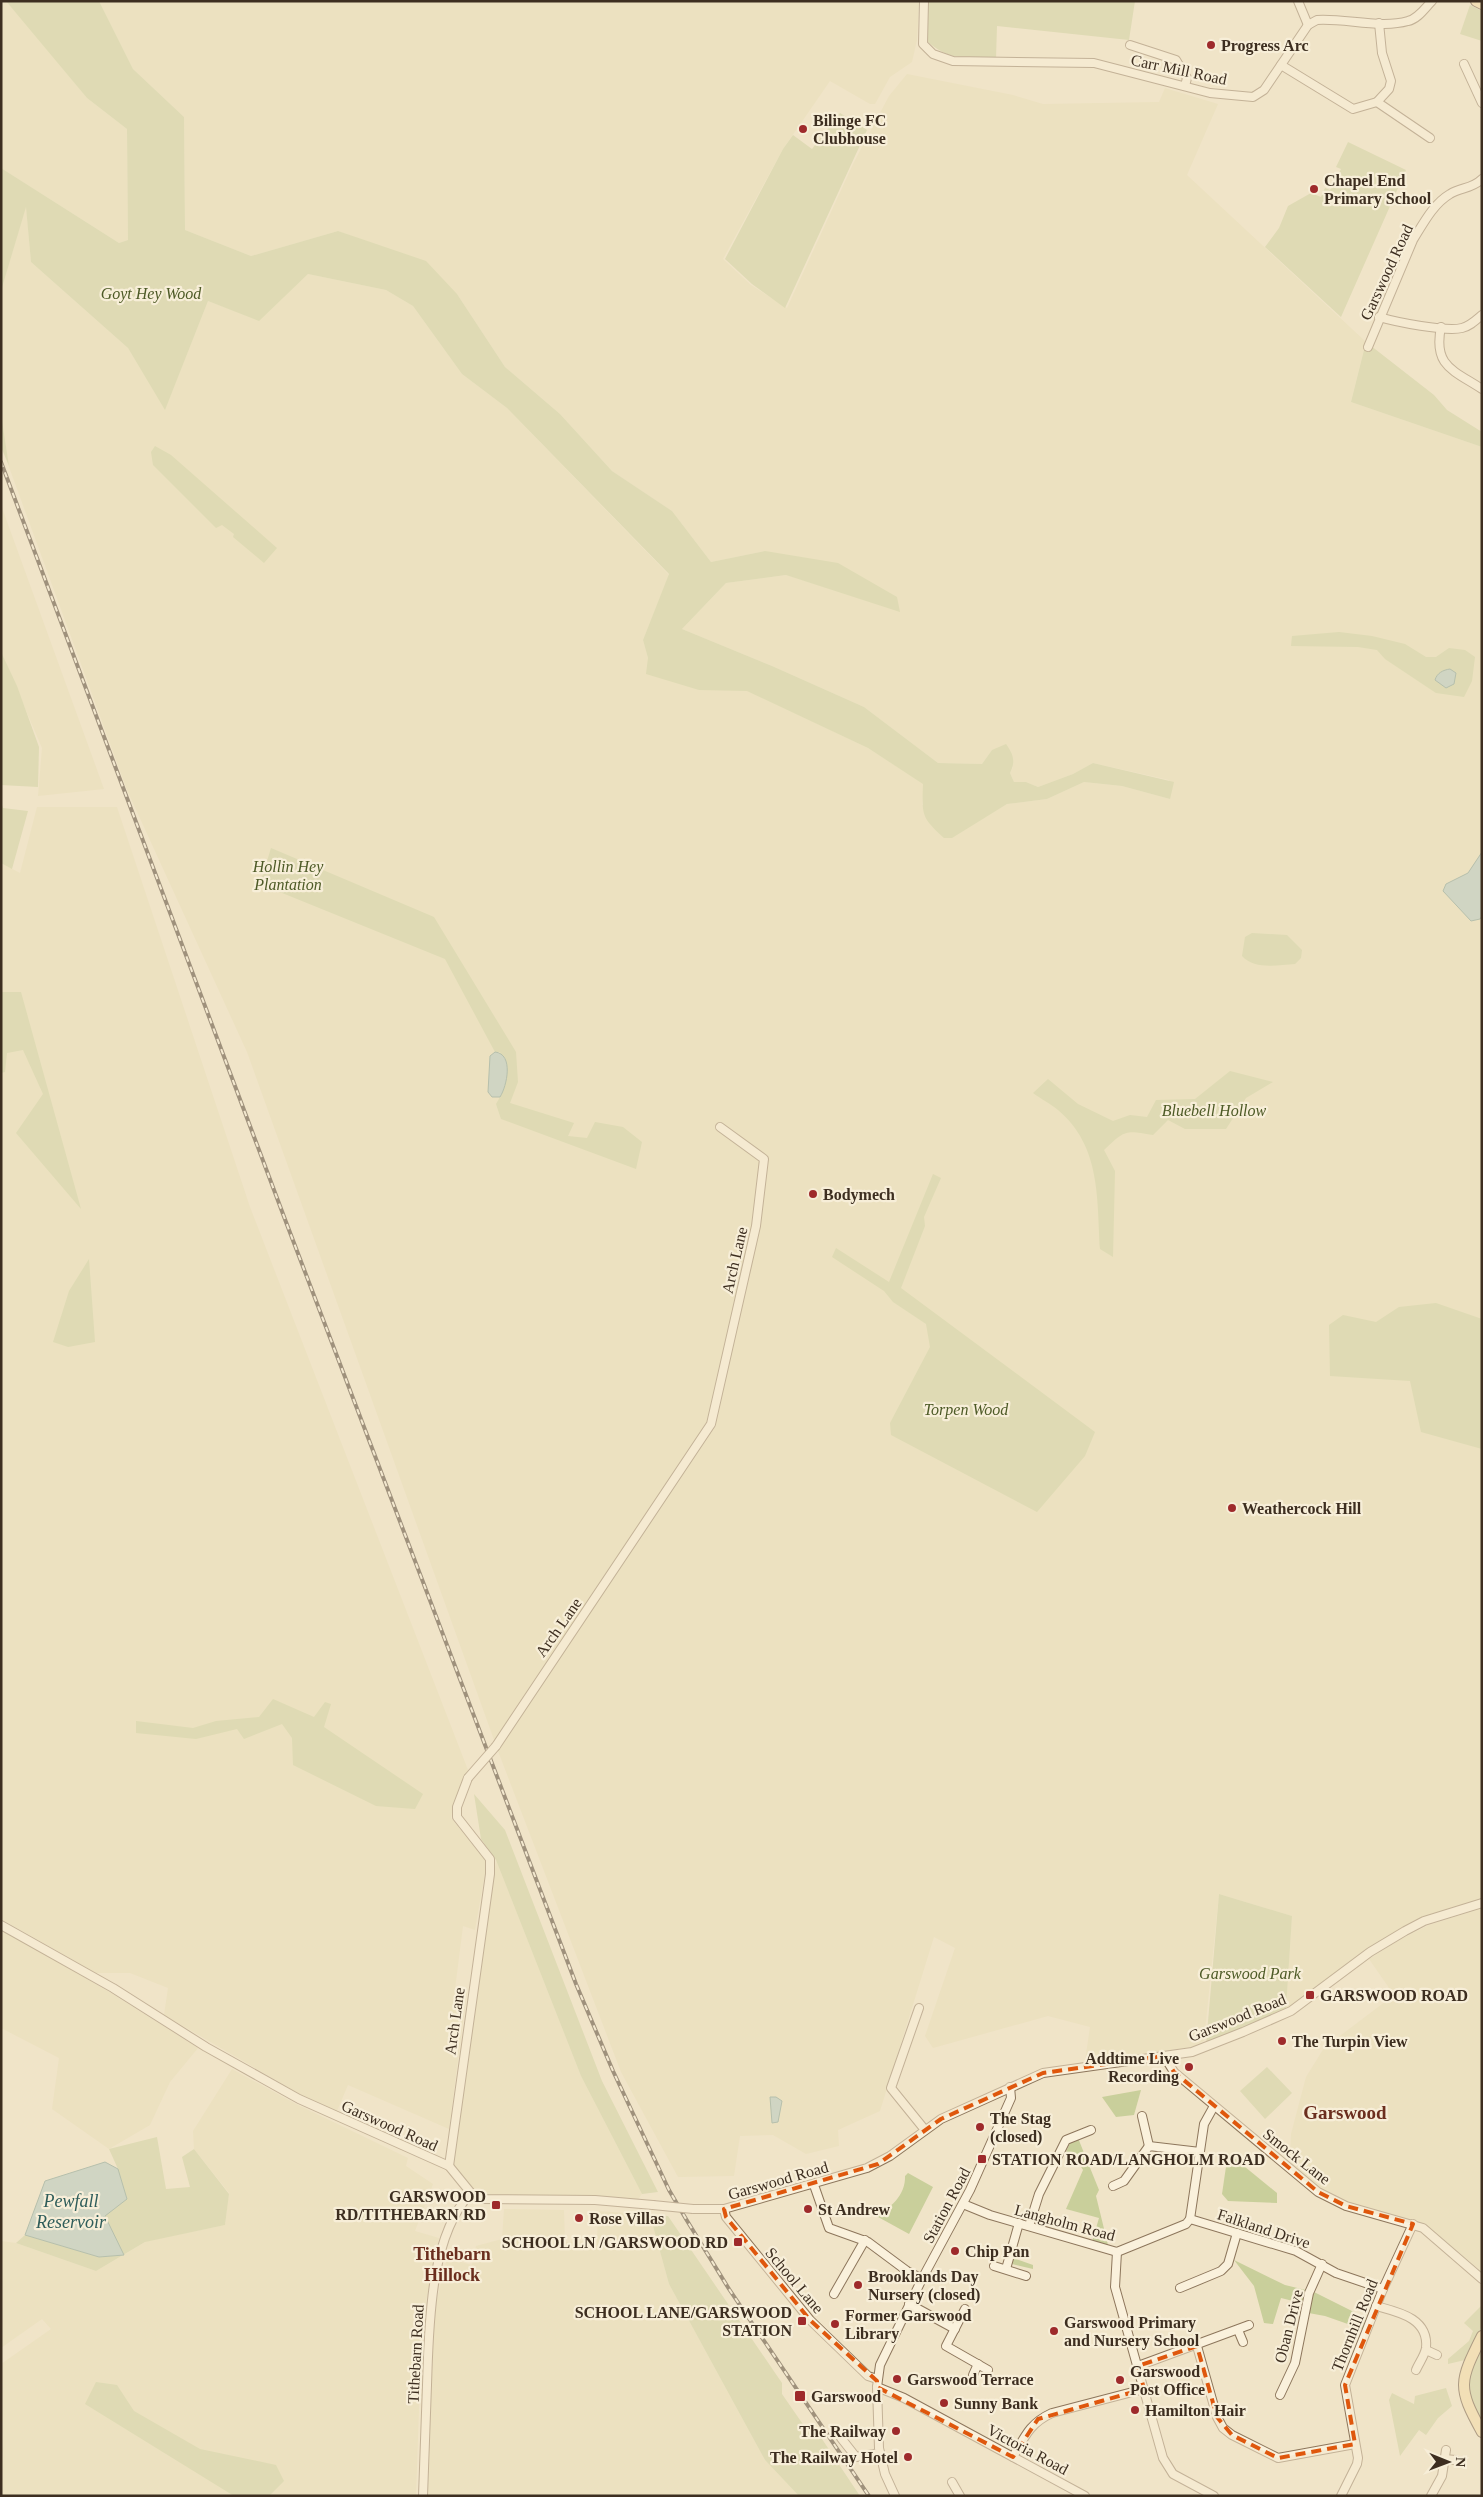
<svg xmlns="http://www.w3.org/2000/svg" width="1483" height="2497" font-family="Georgia,serif">
<rect width="100%" height="100%" fill="#f0e4c8"/>
<g fill="#e6deb5">
<path d="M1 1H6L17 13 87 98 127 129 128 240 119 243 1 168Z"/>
<path d="M99 1H919L917 40 912 62 890 77 875 104H870L830 81 783 149 723 259 751 285 787 308 853 164 889 96 907 74 1013 95 1043 104 1159 102 1165 88 1218 104 1187 175 1366 342 1351 402 1482 447V1901L1426 1917 1381 1941 1308 1997 1286 2009 1292 1916 1219 1894 1204 2041 1193 2047 1085 2061 1090 2027 1048 2016 933 2048 925 2036 955 1948 934 1937 880 2111 838 2130 839 2146 806 2154 773 2135 740 2136 734 2176 678 2177 621 2072 498 1751 247 1052 127 790 9 467 1 414V291L26 205 31 262 128 348 165 409 208 301 259 320 308 274 386 290 413 306 462 374 507 408 669 575 643 640 648 658 699 690H747L868 748 924 784 922 805 985 817 1007 804 1047 799 1084 782 1122 786 1170 799 1169 780 1093 763 1073 774 1038 787 1026 782H1014L1010 773 1013 767 992 750 982 764 938 763 864 707 772 666 682 629 726 583 787 575 900 611 765 551 711 562 672 511 612 471 560 414 505 367 457 294 381 247 338 231 251 256 185 230 184 117 133 69Z"/>
<path d="M1 505 104 789 38 796 42 748 1 652Z"/>
<path d="M37 807H117L250 1207 468 1770 453 1806 451 1818 485 1860V1873L475 1930 463 1926 455 1989 467 1991 449 2129 348 2085 337 2111 298 2093 164 2015 168 1988 130 1973H96L1 1919V863L20 873Z"/>
<path d="M496 1860 581 2076 642 2194 636 2202 481 2201 452 2166Z"/>
<path d="M1482 1908V2272L1425 2224 1356 2206 1323 2191 1290 2162 1291 2134 1306 2077 1324 2048 1394 1995 1369 1959 1399 1940 1429 1925Z"/>
<path d="M1 1929 111 1993 198 2048 170 2082 150 2125 109 2149 52 2109 59 2058 1 2028Z"/>
<path d="M232 2069 296 2104 408 2158 406 2166 433 2184 415 2231 439 2238 422 2321 416 2496H1V2364L51 2329 42 2319 1 2348V2241L16 2243 96 2271 147 2241 225 2225 229 2193 194 2149 193 2131Z"/>
<path d="M504 2209 564 2210 565 2242 597 2241 598 2211 650 2215 669 2284 765 2460 799 2496H427L435 2307 447 2258 472 2265 476 2246 502 2239Z"/>
</g>
<g fill="#c9cf9b">
<path d="M6 1H99L133 69 184 117 185 230 251 256 338 231 426 261 457 294 505 367 560 414 612 471 672 511 711 562 765 551 838 563 897 597 900 612 786 575 726 583 682 629 772 666 864 707 938 763 982 764 992 750 1006 744C1013 754 1016 761 1010 773L1014 782H1026L1038 787 1073 774 1093 763 1174 782 1170 799 1122 786 1084 782 1047 799 1007 804 952 838H944C921 817 922 815 923 784L868 748 747 691 699 690 646 674 648 658 643 640 669 574 507 408 462 374 413 306 386 290 308 274 259 321 208 301 165 410 128 348 31 262 26 207 1 291V168L119 243 128 240 127 129 87 98Z"/>
<path d="M927 1H1135L1129 40 997 26 996 59C967 58 948 61 926 40Z"/>
<path d="M1470 5 1482 11V41L1460 34Z"/>
<path d="M840 113 867 130 785 308 752 284 725 259 783 149 793 135 812 149Z"/>
<path d="M1348 142 1406 170 1341 317 1265 247 1279 228 1288 206 1311 193 1321 197 1325 188 1330 190 1341 169 1336 167Z"/>
<path d="M1366 342 1434 395 1447 410 1482 432V447L1351 402Z"/>
<path d="M1 414 9 466 1 447Z"/>
<path d="M155 446 171 455 277 548 264 563 233 537 234 534 222 525 216 528 153 465 151 452Z"/>
<path d="M1339 632 1372 636 1405 644 1426 657H1436L1449 648 1465 650 1475 657 1472 681 1464 697 1436 693 1385 659 1377 650 1358 647 1291 646 1292 636Z"/>
<path d="M1 652 17 686 39 747 38 787 1 785Z"/>
<path d="M1 802 3 808 28 811 12 869 1 863Z"/>
<path d="M271 848 434 917 516 1052 518 1082 510 1103 574 1123 568 1136 587 1138 595 1122 623 1127 642 1142 636 1169 501 1119 496 1104C507 1086 510 1072 500 1052H495L445 959 260 884Z"/>
<path d="M1252 933 1287 935 1302 950 1301 958 1295 964C1277 965 1255 970 1242 956L1245 937Z"/>
<path d="M1 992H21L81 1209 16 1133 43 1094 23 1050 7 1053 5 1072 1 1073Z"/>
<path d="M1230 1071 1273 1082 1246 1098 1226 1129H1185L1168 1120 1153 1135C1125 1130 1125 1130 1104 1150L1115 1171 1113 1257 1100 1249C1097 1199 1101 1146 1058 1110 1051 1104 1041 1099 1033 1093L1048 1079 1078 1104 1113 1121 1130 1115 1147 1117 1156 1100 1195 1099Z"/>
<path d="M933 1174 941 1178 924 1217 925 1226 901 1288 1095 1432 1085 1456 1037 1512 891 1435 890 1423 930 1347 926 1324 893 1302 884 1291 832 1257 836 1248 889 1282Z"/>
<path d="M89 1259 95 1342 68 1347 53 1342 69 1291Z"/>
<path d="M1436 1303 1482 1319V1449L1421 1432 1410 1381 1330 1376 1329 1325 1343 1315 1376 1322 1399 1307Z"/>
<path d="M273 1699 314 1717 325 1702 331 1704 324 1727 423 1794 415 1809 376 1806 293 1765 292 1738 282 1724 244 1739 237 1729 196 1739 136 1733V1721L193 1728 216 1721 259 1717Z"/>
<path d="M474 1794 505 1830 602 2081 658 2192 642 2194 581 2076 496 1860 481 1839Z"/>
<path d="M1219 1894 1292 1916 1286 2009 1206 2045Z"/>
<path d="M1267 2067 1292 2093 1265 2119 1240 2091Z"/>
<path d="M1141 2090 1134 2115 1116 2117 1102 2097Z"/>
<path d="M157 2137 166 2189 190 2187 182 2157 194 2149 229 2194 225 2225 145 2242 96 2271 16 2243 25 2235 99 2257 123 2255 105 2216 118 2169 109 2149Z"/>
<path d="M1078 2138 1099 2190 1096 2196 1108 2245 1092 2242 1099 2218 1066 2209 1083 2170 1077 2160 1065 2154 1070 2143Z"/>
<path d="M1228 2153 1277 2193V2203L1228 2201 1222 2194Z"/>
<path d="M908 2173 933 2187 909 2234 869 2212C888 2215 906 2195 905 2176Z"/>
<path d="M650 2215 668 2216 782 2383V2394L809 2433H818L860 2496H799L765 2460 669 2284Z"/>
<path d="M1013 2258 1033 2265V2269L1012 2264Z"/>
<path d="M1234 2260 1285 2285 1314 2292 1366 2318 1362 2329 1325 2316 1303 2312 1305 2304 1281 2298 1273 2324 1264 2323 1254 2286Z"/>
<path d="M1482 2305V2326L1465 2360 1448 2364V2359L1469 2341 1473 2331 1464 2323Z"/>
<path d="M1482 2345V2422C1464 2385 1465 2382 1482 2345Z"/>
<path d="M96 2382 117 2385 134 2411 200 2449 276 2465 284 2481 269 2496H234L85 2404Z"/>
<path d="M1446 2388 1452 2406 1438 2418 1426 2435 1419 2430 1400 2456 1389 2400 1392 2393 1414 2404 1415 2396Z"/>
</g>
<g fill="#a9c4bc" stroke="#6f938a">
<path d="M1450 669 1456 673 1454 684 1446 688 1435 680C1437 673 1443 670 1450 669Z"/>
<path d="M1482 852V916L1480 919 1471 921 1443 891 1446 884 1468 873Z"/>
<path d="M495 1052C514 1054 507 1086 500 1097H492L488 1092 490 1056Z"/>
<path d="M770 2097H776L782 2101 778 2122 772 2123Z"/>
<path d="M105 2162 118 2169 127 2199 105 2216 124 2255 99 2257 25 2235 45 2181Z"/>
</g>
<g fill="none" stroke-linecap="round" stroke-linejoin="round">
<defs>
<g id="minor">
<path d="M924 1 923 44 933 54 953 61 1094 63 1210 93 1253 97 1264 90 1308 25 1317 20C1345 18 1381 29 1408 21 1418 19 1425 8 1432 1"/>
<path d="M1298 1 1308 25"/>
<path d="M1130 45 1176 60 1187 78 1185 86"/>
<path d="M1464 64 1482 103"/>
<path d="M1281 65 1353 109 1377 102 1389 89 1391 81 1382 53 1379 23"/>
<path d="M1377 102 1430 138"/>
<path d="M1379 317C1396 322 1446 332 1462 328 1470 326 1475 321 1482 315"/>
<path d="M1441 327C1433 366 1453 370 1482 389"/>
<path d="M1368 347 1413 240C1423 224 1433 204 1450 194 1461 187 1472 189 1482 179"/>
<path d="M496 1746 711 1424 756 1226 764 1159 720 1127"/>
<path d="M1 1925 113 1988 206 2047 299 2099 449 2166 471 2193 481 2199 595 2200 653 2205"/>
<path d="M919 2008 891 2088 925 2130"/>
<path d="M1164 2056 1174 2072 1318 2192 1346 2206 1423 2228 1482 2279"/>
<path d="M1142 2116 1149 2146"/>
<path d="M449 2166 490 1874V1859L457 1817V1807L468 1778"/>
<path d="M814 2185 829 2228 868 2242 907 2271 922 2279"/>
<path d="M1113 2186 1124 2181 1149 2146 1200 2152"/>
<path d="M963 2204 990 2215 1117 2252 1186 2224 1190 2219 1204 2124 1214 2106"/>
<path d="M693 2209H724L867 2168 890 2156 941 2119 1043 2073 1192 2052 1243 2032 1291 2011 1370 1952 1405 1931 1424 1921 1482 1903"/>
<path d="M724 2209 726 2217 810 2320 868 2376 877 2379"/>
<path d="M1190 2219 1296 2251 1336 2273 1383 2289"/>
<path d="M1029 2226 1039 2194 1066 2140 1091 2130"/>
<path d="M1117 2252 1115 2287 1163 2458 1173 2474 1214 2496"/>
<path d="M994 2266 1026 2276"/>
<path d="M1006 2269 1019 2223"/>
<path d="M1180 2288 1221 2271 1228 2264 1237 2233"/>
<path d="M834 2294 865 2240"/>
<path d="M909 2304 955 2329"/>
<path d="M1376 2306C1398 2312 1429 2318 1426 2348 1425 2355 1419 2363 1416 2370"/>
<path d="M965 2309 946 2346 988 2370"/>
<path d="M1238 2330 1243 2342"/>
<path d="M1197 2346 1217 2417 1223 2428 1232 2435 1278 2458 1355 2444"/>
<path d="M1426 2350 1437 2355"/>
<path d="M1138 2366 1249 2325"/>
<path d="M973 2375 978 2364"/>
<path d="M877 2387 904 2398 1085 2496"/>
<path d="M1280 2395 1295 2363 1309 2293 1322 2264"/>
<path d="M841 2438 856 2457 880 2453"/>
<path d="M1013 2457C1025 2436 1030 2423 1052 2413L1144 2389"/>
<path d="M1445 2459 1455 2460"/>
<path d="M952 2482 960 2496"/>
<path d="M423 2496C424 2459 426 2422 427 2385 429 2329 429 2236 471 2193"/>
<path d="M895 2496 885 2474 879 2448 877 2387 880 2365 922 2279 970 2190 1011 2098 1010 2087"/>
<path d="M1341 2496 1357 2464 1358 2458 1345 2385 1383 2289 1413 2224"/>
<path d="M1431 2496 1442 2476 1446 2450"/>
</g>
<g id="major">
<path d="M1476 1 1482 4"/>
<path d="M1482 2336C1459 2382 1457 2387 1482 2432"/>
</g>
</defs>
<use href="#minor" stroke="#8d765c" stroke-width="10"/>
<use href="#major" stroke="#5b4430" stroke-width="12"/>
<use href="#minor" stroke="#faf1dc" stroke-width="8"/>
<use href="#major" stroke="#f3d9a0" stroke-width="10"/>
<defs>
<path id="rail" d="M1 462 286 1222 576 1984 613 2071 669 2190 686 2219 729 2289 869 2496"/>
</defs>
<use href="#rail" stroke="#3d2e20" stroke-width="4"/>
<use href="#rail" stroke="#f7eed8" stroke-width="2" stroke-dasharray="5.5" stroke-linecap="butt"/>
<defs>
<g id="minor-bridge">
<path d="M468 1778 496 1746"/>
<path d="M653 2205 693 2209"/>
</g>
</defs>
<use href="#minor-bridge" stroke="#8d765c" stroke-width="10" stroke-linecap="butt"/>
<use href="#minor-bridge" stroke="#faf1dc" stroke-width="8"/>
</g>
<path d="M0 0H1483V2497H0ZM1164 2056 1174 2072 1318 2192 1346 2206 1413 2224 1345 2385 1355 2444 1278 2458 1232 2435 1217 2417 1197 2346 1138 2366 1144 2389 1038 2419 1013 2457 877 2387V2381L810 2320 726 2217 724 2209 878 2164 941 2119 1043 2073Z" fill="#f0e4c8" fill-opacity=".55" fill-rule="evenodd"/>
<path fill="none" stroke="#df570d" stroke-width="4" stroke-dasharray="10 6" stroke-linejoin="round" d="M1164 2056 1174 2072 1318 2192 1346 2206 1413 2224 1345 2385 1355 2444 1278 2458 1232 2435 1217 2417 1197 2346 1138 2366 1144 2389 1038 2419 1013 2457 877 2387V2381L810 2320 726 2217 724 2209 878 2164 941 2119 1043 2073Z"/>
<g fill="#9e2a2b" stroke="#f7eed8" stroke-width="2">
<circle cx="1211" cy="45" r="5"/>
<circle cx="803" cy="129" r="5"/>
<circle cx="1314" cy="189" r="5"/>
<circle cx="813" cy="1194" r="5"/>
<circle cx="1232" cy="1508" r="5"/>
<rect x="1305" y="1990" width="10" height="10" rx="2.5"/>
<circle cx="1282" cy="2041" r="5"/>
<circle cx="1189" cy="2067" r="5"/>
<circle cx="980" cy="2127" r="5"/>
<rect x="977" y="2154" width="10" height="10" rx="2.5"/>
<rect x="491" y="2200" width="10" height="10" rx="2.5"/>
<circle cx="808" cy="2209" r="5"/>
<circle cx="579" cy="2218" r="5"/>
<rect x="733" y="2237" width="10" height="10" rx="2.5"/>
<circle cx="955" cy="2251" r="5"/>
<circle cx="858" cy="2285" r="5"/>
<rect x="797" y="2316" width="10" height="10" rx="2.5"/>
<circle cx="835" cy="2324" r="5"/>
<circle cx="1054" cy="2331" r="5"/>
<circle cx="897" cy="2379" r="5"/>
<circle cx="1120" cy="2380" r="5"/>
<rect x="794" y="2390" width="12" height="12" rx="2.5"/>
<circle cx="944" cy="2403" r="5"/>
<circle cx="1135" cy="2410" r="5"/>
<circle cx="896" cy="2431" r="5"/>
<circle cx="908" cy="2457" r="5"/>
</g>
<g text-anchor="middle" stroke-width="4.5" stroke-linejoin="round" paint-order="stroke">
<g font-size="16" font-weight="bold" fill="#3d2e20" stroke="#f7eed8" text-anchor="start">
<text x="1221" y="51">Progress Arc</text>
<text x="813" y="126">Bilinge FC<tspan x="813" dy="18">Clubhouse</tspan></text>
<text x="1324" y="186">Chapel End<tspan x="1324" dy="18">Primary School</tspan></text>
<text x="823" y="1200">Bodymech</text>
<text x="1242" y="1514">Weathercock Hill</text>
<text x="1320" y="2001">GARSWOOD ROAD</text>
<text x="1292" y="2047">The Turpin View</text>
<text x="1179" y="2064" text-anchor="end">Addtime Live<tspan x="1179" dy="18">Recording</tspan></text>
<text x="990" y="2124">The Stag<tspan x="990" dy="18">(closed)</tspan></text>
<text x="992" y="2165">STATION ROAD/LANGHOLM ROAD</text>
<text x="486" y="2202" text-anchor="end">GARSWOOD<tspan x="486" dy="18">RD/TITHEBARN RD</tspan></text>
<text x="818" y="2215">St Andrew</text>
<text x="589" y="2224">Rose Villas</text>
<text x="728" y="2248" text-anchor="end">SCHOOL LN /GARSWOOD RD</text>
<text x="965" y="2257">Chip Pan</text>
<text x="868" y="2282">Brooklands Day<tspan x="868" dy="18">Nursery (closed)</tspan></text>
<text x="792" y="2318" text-anchor="end">SCHOOL LANE/GARSWOOD<tspan x="792" dy="18">STATION</tspan></text>
<text x="845" y="2321">Former Garswood<tspan x="845" dy="18">Library</tspan></text>
<text x="1064" y="2328">Garswood Primary<tspan x="1064" dy="18">and Nursery School</tspan></text>
<text x="1130" y="2377">Garswood<tspan x="1130" dy="18">Post Office</tspan></text>
<text x="907" y="2385">Garswood Terrace</text>
<text x="811" y="2402">Garswood</text>
<text x="954" y="2409">Sunny Bank</text>
<text x="1145" y="2416">Hamilton Hair</text>
<text x="886" y="2437" text-anchor="end">The Railway</text>
<text x="898" y="2463" text-anchor="end">The Railway Hotel</text>
</g>
<g font-size="16" fill="#3d2e20" stroke="#f7eed8">
<text transform="translate(1179 69) rotate(12)" y="6">Carr Mill Road</text>
<text transform="translate(1386 272) rotate(-65)" y="6">Garswood Road</text>
<text transform="translate(734 1260) rotate(-77)" y="6">Arch Lane</text>
<text transform="translate(558 1627) rotate(-55)" y="6">Arch Lane</text>
<text transform="translate(1237 2017) rotate(-22)" y="6">Garswood Road</text>
<text transform="translate(454 2021) rotate(-82)" y="6">Arch Lane</text>
<text transform="translate(390 2125) rotate(24)" y="6">Garswood Road</text>
<text transform="translate(1297 2156) rotate(38)" y="6">Smock Lane</text>
<text transform="translate(778 2180) rotate(-16)" y="6">Garswood Road</text>
<text transform="translate(946 2205) rotate(-62)" y="6">Station Road</text>
<text transform="translate(1065 2222) rotate(15)" y="6">Langholm Road</text>
<text transform="translate(1264 2228) rotate(18)" y="6">Falkland Drive</text>
<text transform="translate(795 2280) rotate(50)" y="6">School Lane</text>
<text transform="translate(1354 2325) rotate(-68)" y="6">Thornhill Road</text>
<text transform="translate(1288 2326) rotate(-76)" y="6">Oban Drive</text>
<text transform="translate(415 2354) rotate(-87)" y="6">Tithebarn Road</text>
<text transform="translate(1028 2449) rotate(28)" y="6">Victoria Road</text>
</g>
<g font-size="16" font-style="italic" fill="#4d5a26" stroke="#f7eed8">
<text x="151" y="299">Goyt Hey Wood</text>
<text x="288" y="872">Hollin Hey<tspan x="288" dy="18">Plantation</tspan></text>
<text x="1214" y="1116">Bluebell Hollow</text>
<text x="966" y="1415">Torpen Wood</text>
<text x="1250" y="1979">Garswood Park</text>
</g>
<g font-size="18" font-style="italic" fill="#2f5d5a" stroke="#f7eed8">
<text x="71" y="2207">Pewfall<tspan x="71" dy="21">Reservoir</tspan></text>
</g>
<g font-size="18" font-weight="bold" fill="#6b2e1e" stroke="#f7eed8">
<text x="452" y="2260">Tithebarn<tspan x="452" dy="21">Hillock</tspan></text>
</g>
<g font-size="19" font-weight="bold" fill="#6b2e1e" stroke="#f7eed8">
<text x="1345" y="2119">Garswood</text>
</g>
</g>
<rect width="1483" height="2497" fill="none" stroke="#3d2e20" stroke-width="5"/>
<g transform="translate(1448 2462) rotate(91)" stroke="#f7eed8" stroke-width="4" paint-order="stroke">
<path d="M0-4L9 19L0 12L-9 19Z" fill="#3d2e20"/>
<text y="-8" font-size="14" font-weight="bold" text-anchor="middle" fill="#3d2e20">N</text>
</g>
</svg>
